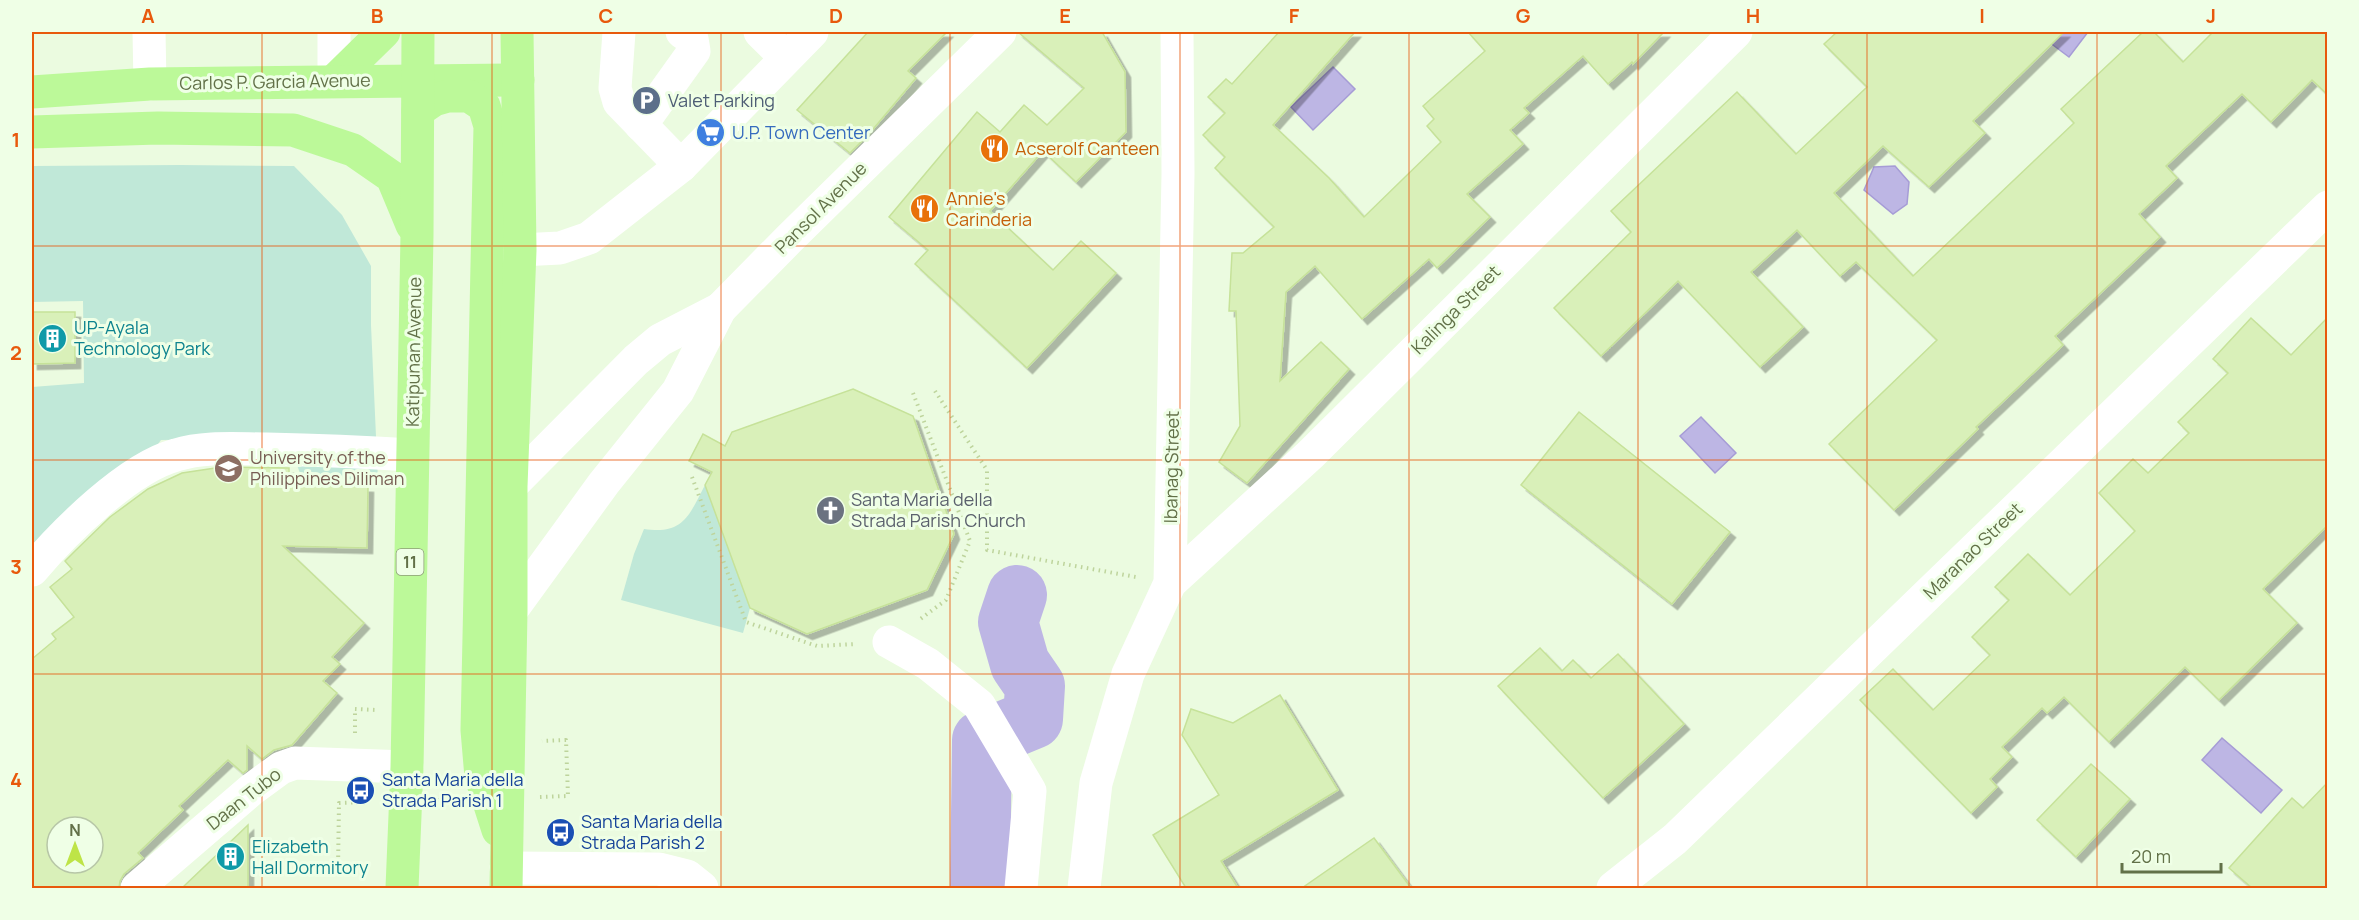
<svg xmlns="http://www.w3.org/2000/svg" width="2359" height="920" font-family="Manrope,sans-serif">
<defs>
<filter id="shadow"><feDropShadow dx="5.5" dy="5.5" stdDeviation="0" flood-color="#0004"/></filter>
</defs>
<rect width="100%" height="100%" fill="#ebfbe0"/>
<g fill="#c0e8d8">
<path d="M180 165 294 166 342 215 371 266V325L378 481 301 476 287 438 161 440 119 498 32 556V387L84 383 83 301 32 302V166Z"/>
<path d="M705 485 750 608 743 633 621 600 634 554 644 529C683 535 689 516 705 485Z"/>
</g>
<g fill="#bdb6e4" stroke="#a69cd6" stroke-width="1.5">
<path d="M2045 32H2088L2069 57 2041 36Z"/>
<path d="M1333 67 1355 89 1313 130 1291 107Z"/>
<path d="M1895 166 1909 182 1907 204 1893 214 1864 190 1874 167Z"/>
<path d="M1701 417 1736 453 1715 473 1680 436Z"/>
<path d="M2222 738 2282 790 2261 813 2202 760Z"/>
</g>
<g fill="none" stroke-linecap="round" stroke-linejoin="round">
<path stroke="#bdb6e4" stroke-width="60" d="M980 888 982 740 1033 719 1035 686 1020 664 1008 622 1017 595"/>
</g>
<g fill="#d9f0b9" stroke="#c6e299" stroke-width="1.5" fill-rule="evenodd" filter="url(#shadow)">
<path d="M868 32H947L908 71 916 78 869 134 850 153 797 110Z"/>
<path d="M1018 32H1102L1125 72 1126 132 1076 182 1043 151 990 211 1053 270 1081 241 1116 273 1027 368 915 264 928 250 889 217 977 112 1000 132 1024 105 1047 125 1084 88Z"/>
<path d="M1279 32H1355L1273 125 1329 178 1364 217 1441 142 1427 126 1434 119 1423 106 1485 51 1468 32H1664L1633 64 1632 62 1608 84 1583 56 1524 108 1529 113 1510 130 1523 144 1467 194 1490 217 1437 268 1429 259 1362 319 1315 266 1286 292 1280 381 1321 342 1349 369 1247 483 1219 462 1240 426 1236 311H1229L1232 253H1243L1274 227 1215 168 1225 157 1203 135 1225 113 1208 97 1226 79 1232 84Z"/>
<path d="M1837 32H2064L1973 121 1985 133 1929 187 1883 146 1834 193 1913 276 2074 123 2061 109 2143 32H2154L2183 62 2213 32H2328V95L2312 80 2271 122 2242 94 2166 166 2177 178 2139 214 2160 237 2055 336 2063 345 1976 427 1978 429 1894 510 1829 444 1937 340 1856 262 1840 276 1797 230 1751 272 1803 327 1760 367 1678 281 1601 356 1554 308 1631 232 1611 211 1737 92 1796 154 1867 87 1824 44Z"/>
<path d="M32 312H75V363L32 364Z"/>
<path d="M2328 317V525L2263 589 2297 623 2219 700 2185 667 2109 742 2064 697 2047 713 2042 708 2002 747 2012 757 1990 779 1997 787 1971 813 1860 700 1893 669 1933 710 1990 655 1972 637 2009 600 1995 587 2028 554 2070 595 2135 531 2099 493 2133 459 2148 473 2189 433 2178 422 2228 373 2213 359 2251 318 2291 355Z"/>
<path d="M853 389 913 416 954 534 927 590 807 634 750 608 705 485 712 472 689 461 703 434 725 446 732 432Z"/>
<path d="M1579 412 1730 532 1672 604 1521 485Z"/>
<path d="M222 467 289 468V484L368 487 367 548 283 546 364 623 332 657 340 664 323 681 337 693 292 745 274 750 262 759 247 746V770L243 773 228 760 179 806 183 810 138 853 143 858 124 874 120 881 119 888H32V659L56 639 52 634 74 617 50 587 72 569 65 561 75 551 110 517 148 489 182 473ZM57 827H93V863H57Z"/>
<path d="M1540 648 1562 671 1573 660 1591 678 1618 654 1684 724 1603 798 1498 686Z"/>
<path d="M1280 695 1338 790 1221 861 1238 888H1186L1153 835 1219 795 1182 735 1191 709 1233 723Z"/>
<path d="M2091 764 2130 799 2076 857 2037 820Z"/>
<path d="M2328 782V888H2252L2229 868 2292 798 2303 808Z"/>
<path d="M248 825V888H182Z"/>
<path d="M1374 838 1411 888H1302Z"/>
</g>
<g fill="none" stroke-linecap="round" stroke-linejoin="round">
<g stroke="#bed49c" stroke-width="4" stroke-dasharray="1.5 4.5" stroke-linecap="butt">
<path d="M935 391 987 470V550L1136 577"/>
<path d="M913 393 970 541 946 600 919 620"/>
<path d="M692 477 746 622 817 646 856 644"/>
<path d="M355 733V709L376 710"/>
<path d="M540 797 568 796 566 740 542 741"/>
<path d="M438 800 454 799"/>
<path d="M338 869 339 803 367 802"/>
</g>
<g stroke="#fff" stroke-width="33">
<path d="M149 32 150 84"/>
<path d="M334 32V81"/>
<path d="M619 32 615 88 619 102 681 166"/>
<path d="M760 32 786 58"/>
<path d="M641 125 694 51 692 39 682 32"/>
<path d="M520 250 560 248 589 238 681 166 812 32"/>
<path d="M511 486 636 360 660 340 720 309"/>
<path d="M32 570C64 532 128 468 176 455 205 446 237 449 267 449 315 450 364 452 412 455"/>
<path d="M1170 583 1311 454 1736 32"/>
<path d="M511 611 604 483 678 391 720 309 790 238 1000 32"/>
<path d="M889 642 928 664 979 705 1030 791 1021 888"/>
<path d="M506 868 659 869 687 876 702 888"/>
<path d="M137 888 251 790 281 768 295 763 407 767"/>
<path d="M1084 888 1096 783 1128 674 1170 583 1178 174 1177 32"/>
<path d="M1613 888 1675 839 2328 207"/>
</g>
<g stroke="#bcf999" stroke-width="33">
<path d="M334 81 384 32"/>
<path d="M32 92 150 84 518 80"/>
<path d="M418 111 434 100 448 96H469L484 106 490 126 477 730 481 777 498 830"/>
<path d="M32 132 158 128 293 130 353 150 392 177 412 225"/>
<path d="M402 888 407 767 417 235 418 32"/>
<path d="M506 888 511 611V486L520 250 517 32"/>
</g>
</g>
<path fill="none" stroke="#e8590c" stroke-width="1.5" stroke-opacity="0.55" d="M262 32V888M492 32V888M721 32V888M950 32V888M1180 32V888M1409 32V888M1638 32V888M1867 32V888M2097 32V888M32 246H2328M32 460H2328M32 674H2328"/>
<defs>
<symbol id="parking-disc" viewBox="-11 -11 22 22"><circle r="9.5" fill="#5c6f8a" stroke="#efffe6"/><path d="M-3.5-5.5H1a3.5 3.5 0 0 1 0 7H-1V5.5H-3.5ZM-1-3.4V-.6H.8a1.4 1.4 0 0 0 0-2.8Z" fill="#fff"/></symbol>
<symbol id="supermarket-disc" viewBox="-11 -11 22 22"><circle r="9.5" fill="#3f7fe0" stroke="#efffe6"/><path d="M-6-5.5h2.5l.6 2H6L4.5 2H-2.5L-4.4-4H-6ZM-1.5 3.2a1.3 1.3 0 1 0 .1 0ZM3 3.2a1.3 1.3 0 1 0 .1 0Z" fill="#fff"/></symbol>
<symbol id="restaurant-disc" viewBox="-11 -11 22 22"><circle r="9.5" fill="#e8710a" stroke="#efffe6"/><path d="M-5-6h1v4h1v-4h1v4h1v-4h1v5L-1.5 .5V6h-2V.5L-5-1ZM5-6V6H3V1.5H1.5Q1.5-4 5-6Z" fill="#fff"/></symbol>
<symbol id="building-disc" viewBox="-11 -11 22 22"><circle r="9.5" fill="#0f9aa8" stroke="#efffe6"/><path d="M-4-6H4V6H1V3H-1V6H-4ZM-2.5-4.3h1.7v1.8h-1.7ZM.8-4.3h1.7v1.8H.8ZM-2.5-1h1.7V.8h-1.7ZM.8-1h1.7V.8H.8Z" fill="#fff"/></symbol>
<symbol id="university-disc" viewBox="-11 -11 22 22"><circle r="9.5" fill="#8d6e63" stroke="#efffe6"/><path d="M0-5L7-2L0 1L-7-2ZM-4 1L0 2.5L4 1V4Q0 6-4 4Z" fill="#fff"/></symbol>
<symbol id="church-disc" viewBox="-11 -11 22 22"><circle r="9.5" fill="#6b7280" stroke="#efffe6"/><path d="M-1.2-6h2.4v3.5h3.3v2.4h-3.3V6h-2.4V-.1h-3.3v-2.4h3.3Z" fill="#fff"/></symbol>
<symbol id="bus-disc" viewBox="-11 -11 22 22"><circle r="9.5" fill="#1a4fb4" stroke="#efffe6"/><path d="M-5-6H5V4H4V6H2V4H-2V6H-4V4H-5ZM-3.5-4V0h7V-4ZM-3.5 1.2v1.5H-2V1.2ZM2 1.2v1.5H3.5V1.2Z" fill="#fff"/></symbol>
</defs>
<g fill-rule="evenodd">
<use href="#parking-disc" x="630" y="84" width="33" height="33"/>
<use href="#supermarket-disc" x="694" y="116" width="33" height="33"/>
<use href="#restaurant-disc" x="978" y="132" width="33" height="33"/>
<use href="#restaurant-disc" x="908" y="192" width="33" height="33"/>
<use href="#building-disc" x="36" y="322" width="33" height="33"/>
<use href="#university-disc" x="212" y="452" width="33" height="33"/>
<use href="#church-disc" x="814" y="494" width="33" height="33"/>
<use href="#bus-disc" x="344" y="774" width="33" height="33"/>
<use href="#bus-disc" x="544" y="816" width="33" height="33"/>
<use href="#building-disc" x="214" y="840" width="33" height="33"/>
</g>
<g text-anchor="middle" stroke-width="6" stroke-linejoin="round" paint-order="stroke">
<rect fill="#efffe6" stroke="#8c9c77" stroke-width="1.5" x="396.5" y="549" width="27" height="26" rx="4.5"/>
<g font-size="16" font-weight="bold" fill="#627148">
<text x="410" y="568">11</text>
</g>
<g font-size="18" fill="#627148" stroke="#efffe6">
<text transform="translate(275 82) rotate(-1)" y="6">Carlos P. Garcia Avenue</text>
<text transform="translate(821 208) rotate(-45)" y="6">Pansol Avenue</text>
<text transform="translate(1456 310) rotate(-45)" y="6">Kalinga Street</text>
<text transform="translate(414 352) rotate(-89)" y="6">Katipunan Avenue</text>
<text transform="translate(1172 467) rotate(-89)" y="6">Ibanag Street</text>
<text transform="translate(1973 551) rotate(-44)" y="6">Maranao Street</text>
<text transform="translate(244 799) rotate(-38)" y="6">Daan Tubo</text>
</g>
<g font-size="18" fill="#4e5e75" stroke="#efffe6" text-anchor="start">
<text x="668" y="107">Valet Parking</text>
</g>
<g font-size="18" fill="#366cbe" stroke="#efffe6" text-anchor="start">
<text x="732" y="139">U.P. Town Center</text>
</g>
<g font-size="18" fill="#c56008" stroke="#efffe6" text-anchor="start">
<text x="1015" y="155">Acserolf Canteen</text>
<text x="946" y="205">Annie's<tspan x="946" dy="21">Carinderia</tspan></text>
</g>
<g font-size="18" fill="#0d838f" stroke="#efffe6" text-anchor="start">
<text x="74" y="334">UP-Ayala<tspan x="74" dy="21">Technology Park</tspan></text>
<text x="252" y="853">Elizabeth<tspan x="252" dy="21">Hall Dormitory</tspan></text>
</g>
<g font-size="18" fill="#785e54" stroke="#efffe6" text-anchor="start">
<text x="250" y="464">University of the<tspan x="250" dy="21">Philippines Diliman</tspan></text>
</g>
<g font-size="18" fill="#5b616d" stroke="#efffe6" text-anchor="start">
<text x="851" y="506">Santa Maria della<tspan x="851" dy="21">Strada Parish Church</tspan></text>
</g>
<g font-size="18" fill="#164399" stroke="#efffe6" text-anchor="start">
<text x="382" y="786">Santa Maria della<tspan x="382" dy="21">Strada Parish 1</tspan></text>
<text x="581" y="828">Santa Maria della<tspan x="581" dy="21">Strada Parish 2</tspan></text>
</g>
</g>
<rect width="2359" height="920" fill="none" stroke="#efffe6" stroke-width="66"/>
<g transform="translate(75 845)"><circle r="28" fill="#efffe6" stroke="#b7c6a7" stroke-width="1.5"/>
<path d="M0-4.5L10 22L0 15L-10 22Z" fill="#bee447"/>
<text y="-9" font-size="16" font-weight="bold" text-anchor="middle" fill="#627148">N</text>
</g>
<path d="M2122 863v9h99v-9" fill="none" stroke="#627148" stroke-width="3"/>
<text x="2131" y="863" font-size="18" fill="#627148" stroke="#efffe6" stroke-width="4.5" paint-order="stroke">20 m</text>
<rect x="33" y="33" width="2293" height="854" fill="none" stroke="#e8590c" stroke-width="2"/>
<g font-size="20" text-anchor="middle" font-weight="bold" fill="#e8590c">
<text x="148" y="23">A</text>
<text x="377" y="23">B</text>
<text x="606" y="23">C</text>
<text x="836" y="23">D</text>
<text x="1065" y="23">E</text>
<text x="1294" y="23">F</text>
<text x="1523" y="23">G</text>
<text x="1753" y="23">H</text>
<text x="1982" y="23">I</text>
<text x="2211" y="23">J</text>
<text x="16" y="147">1</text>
<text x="16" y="360">2</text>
<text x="16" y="574">3</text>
<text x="16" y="787">4</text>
</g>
</svg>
